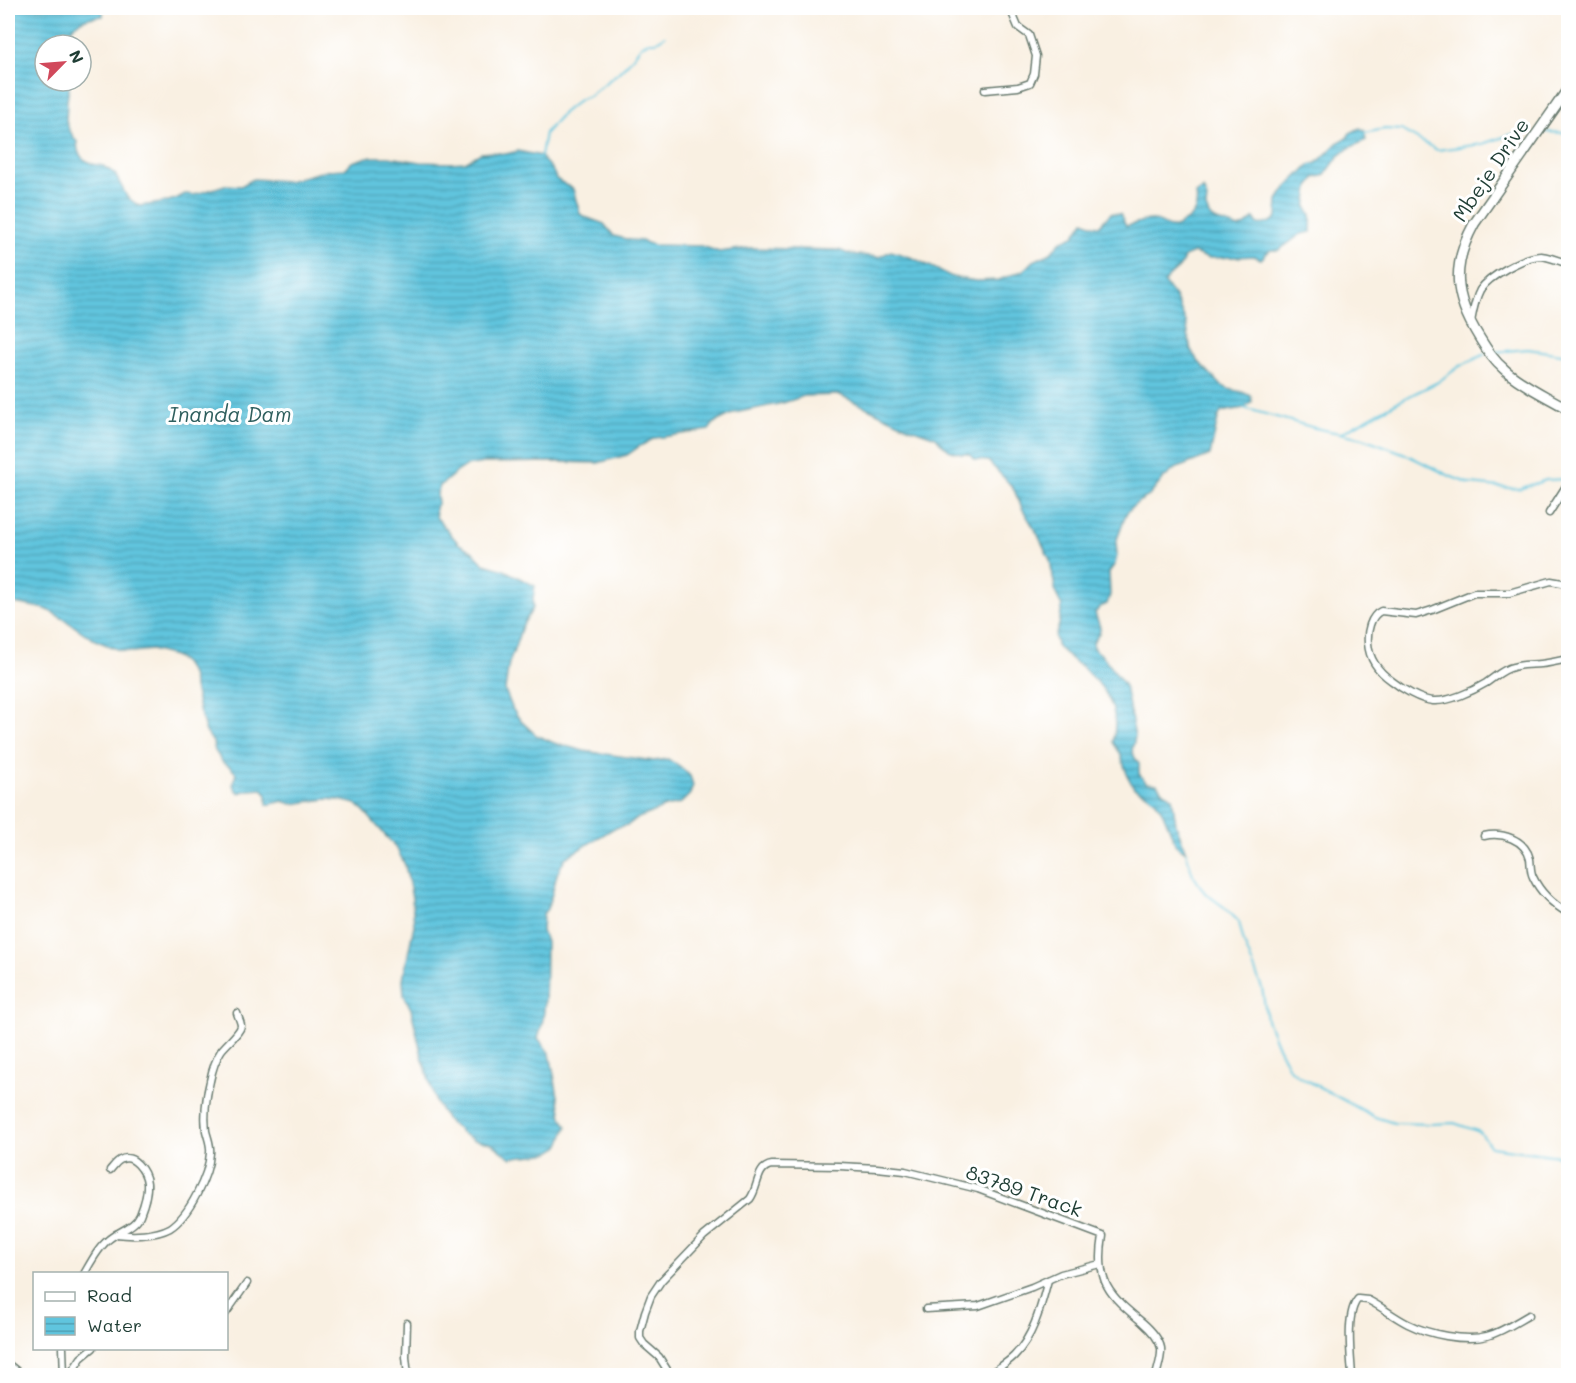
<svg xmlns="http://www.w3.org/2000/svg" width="1576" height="1383" font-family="Mali,sans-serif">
<defs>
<pattern id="water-rules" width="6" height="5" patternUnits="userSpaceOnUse" patternTransform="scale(1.5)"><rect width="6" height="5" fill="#60c5de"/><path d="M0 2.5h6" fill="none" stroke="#4fa1b5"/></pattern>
</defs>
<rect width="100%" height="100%" fill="#fff"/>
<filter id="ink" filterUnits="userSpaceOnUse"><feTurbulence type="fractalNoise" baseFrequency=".0167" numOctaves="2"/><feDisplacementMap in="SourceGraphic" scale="12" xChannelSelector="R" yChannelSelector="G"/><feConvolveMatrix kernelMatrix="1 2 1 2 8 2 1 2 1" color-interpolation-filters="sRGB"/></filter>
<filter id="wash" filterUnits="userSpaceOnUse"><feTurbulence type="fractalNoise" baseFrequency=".008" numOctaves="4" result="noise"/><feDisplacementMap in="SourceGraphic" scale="24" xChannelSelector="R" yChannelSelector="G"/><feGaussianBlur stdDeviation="1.35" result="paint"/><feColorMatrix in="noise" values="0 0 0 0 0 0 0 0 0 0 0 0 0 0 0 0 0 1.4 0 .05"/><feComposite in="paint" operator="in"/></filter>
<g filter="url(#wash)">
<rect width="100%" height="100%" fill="#f9f0e2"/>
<path fill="url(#water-rules)" stroke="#408189" stroke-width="1.5" d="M8 8H103V16C83 17 68 23 66 45H45V81H70L67 101 66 121 69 130 77 142 78 151 82 158 92 164 103 166 115 174 127 197 139 206 161 203 176 199 185 194 194 195 225 185 241 186 253 179 288 181 328 170 345 169 352 162 368 157H389L421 162 449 163 465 162 481 153 492 152 506 154 518 151 541 156C546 167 552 164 556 179L573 189 580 214 585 217 604 224 614 236 630 240 642 241 653 245 702 246 719 252 749 248 839 250 848 254 879 257 891 251 913 258 952 277 976 281 999 280 1022 271 1034 261 1051 253 1060 242 1074 236 1084 221 1093 225 1099 226 1111 213 1120 214 1126 226C1135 225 1143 219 1153 220 1160 221 1165 227 1171 227 1176 228 1180 225 1184 222 1195 216 1198 206 1196 194L1203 189 1207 198 1206 208 1210 217 1217 221 1239 228 1246 225 1254 218 1258 224C1266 226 1272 222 1277 217L1278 200 1286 188 1309 165 1317 163 1337 143 1347 138 1350 133 1360 128 1364 130 1366 140 1349 148 1338 157 1325 175 1315 178 1309 187 1306 207 1311 215V232L1301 234 1279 250H1270L1261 259 1254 256 1213 258H1207L1194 253 1184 257C1181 271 1170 272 1164 283L1175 297 1186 322 1191 351 1199 362 1221 385 1228 389 1242 392 1251 396 1252 402 1244 408 1221 412 1218 418 1210 455 1175 469 1163 479 1149 496 1138 502 1127 512 1116 542 1117 556 1115 564 1109 572 1110 595 1107 604 1100 607 1095 613C1099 628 1105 627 1093 642L1094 649 1102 655 1125 686 1135 737 1132 750 1135 758 1139 763V774L1147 783 1157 784 1163 792 1172 797 1176 824 1186 852 1176 845 1163 813 1156 801 1145 793 1134 788 1128 777 1120 753 1113 742C1118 720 1113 700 1098 683 1093 677 1086 673 1082 666 1072 663 1067 653 1058 648L1055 637 1059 625 1062 606 1056 594 1050 560 1037 533 1022 508 1014 490 1008 482 988 461 976 460 969 454H961L949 450 940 442 936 437 908 427 840 395 804 396 783 403 734 413 714 423 709 430 655 438 640 446 627 455 598 463 552 462 483 463 466 466 454 474 440 486 437 493 438 504 435 508 436 517 459 544 472 551 484 564 504 570 535 586 533 599V608L522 626 513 653 509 663 505 690 513 710 521 721 536 735 554 743 584 751 654 761 668 759 684 770 690 776 693 785 690 794 681 803 665 807 636 819 628 825 614 828 565 858 557 874 552 894 547 909 543 914 542 931 546 942C545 970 548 1013 538 1038L550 1054 562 1117 567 1127C564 1133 562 1142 559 1146 547 1159 526 1153 511 1158L491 1143 474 1140 461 1133 455 1126 449 1123 436 1103 422 1056 411 1009 404 995 403 979 414 925 412 898 405 865 397 849 365 812 356 804 339 800 326 799 292 804 283 801 267 805V795L263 789 248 790 240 793 236 790 233 785 236 773 229 766 223 763 215 751 213 742 206 732 200 713 191 674 184 663 174 656 151 650 132 652 119 650 93 639 62 618 46 609 8 602Z"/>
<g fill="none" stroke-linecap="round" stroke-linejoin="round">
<g stroke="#60c5de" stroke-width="2">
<path d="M1546 132 1568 133"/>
<path d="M1364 133 1385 129 1401 130 1437 150 1482 144 1529 129"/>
<path d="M541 156 545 133 564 112 579 100 589 96 618 73 628 63 642 45 648 42H655L665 36"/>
<path d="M1494 352 1528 349 1568 355"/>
<path d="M1244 408 1315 428 1363 438 1403 453 1452 477 1470 484 1519 489 1546 480 1568 479"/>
<path d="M1341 433 1405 398 1438 382 1460 366 1485 354"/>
<path d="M1186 852 1193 875 1205 893 1224 907 1239 922 1244 943 1262 988 1267 1020 1278 1047 1289 1068 1299 1076 1375 1117 1394 1123 1431 1124 1454 1123 1480 1132 1491 1147 1559 1156 1568 1162"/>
</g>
</g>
</g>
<g filter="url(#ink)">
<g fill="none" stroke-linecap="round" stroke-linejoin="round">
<defs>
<g id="street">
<path d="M985 90 1018 87 1030 83 1034 74 1036 56 1029 35 1018 27 1010 8"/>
<path d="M1471 322C1473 311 1475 299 1480 290 1489 276 1525 256 1541 256 1550 257 1560 261 1568 264"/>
<path d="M1549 513 1568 483"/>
<path d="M1568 584 1551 581 1509 593H1474L1432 610 1416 615 1381 611C1370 616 1367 632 1368 643 1369 659 1379 672 1392 681 1402 689 1420 700 1433 701 1449 702 1473 691 1486 683 1495 677 1503 669 1513 667 1522 664 1532 665 1541 664 1550 663 1559 661 1568 659"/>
<path d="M1484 836C1502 832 1525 839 1530 859 1531 865 1530 871 1533 877 1540 892 1554 905 1568 913"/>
<path d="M116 1234C132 1236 155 1236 170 1228 189 1216 209 1175 210 1153 211 1145 208 1139 206 1131 204 1114 206 1097 210 1081 212 1071 215 1060 221 1051 225 1045 240 1033 241 1026 241 1022 238 1017 237 1013"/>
<path d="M84 1274C91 1262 98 1248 108 1240 118 1231 135 1227 140 1215 144 1205 148 1193 147 1183 146 1172 133 1152 120 1160 116 1162 113 1167 110 1170"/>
<path d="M926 1309 978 1306 1032 1287 1061 1274 1100 1264"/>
<path d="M226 1313 247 1283"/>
<path d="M407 1323 406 1357 408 1376"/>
<path d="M63 1348 64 1376"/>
<path d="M8 1364 23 1376"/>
<path d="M69 1376 81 1358 93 1348"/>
<path d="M671 1376 659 1357 644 1344 640 1338V1331L645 1312 651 1296 661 1281 704 1236 750 1199C759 1187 756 1167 772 1165L839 1166 877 1168 905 1171 978 1189 1103 1236C1095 1282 1109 1295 1142 1322 1150 1329 1159 1338 1161 1348 1162 1357 1158 1367 1156 1376"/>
<path d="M987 1376C996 1369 1006 1364 1014 1356 1034 1336 1041 1306 1048 1280"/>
<path d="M1352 1376C1351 1357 1345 1313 1358 1299L1368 1300C1382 1307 1394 1317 1408 1324 1428 1334 1464 1342 1487 1336 1502 1332 1515 1323 1529 1315"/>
</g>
<path id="secondary" d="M1568 89 1474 224C1451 266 1454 297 1479 337 1487 350 1494 361 1505 370 1523 386 1548 397 1568 409"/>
</defs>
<use href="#street" stroke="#6b7c71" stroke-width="9"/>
<use href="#secondary" stroke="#6b7c71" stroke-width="12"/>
<use href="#street" stroke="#fff" stroke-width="6"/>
<use href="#secondary" stroke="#fff" stroke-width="9"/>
</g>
</g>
<g text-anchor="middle" stroke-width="6" stroke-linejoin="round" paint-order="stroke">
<g font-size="20" fill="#1f3d34" stroke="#fff">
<text transform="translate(1491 170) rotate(-56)" y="7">Mbeje Drive</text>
<text transform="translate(1024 1191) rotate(19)" y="7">83789 Track</text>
</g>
<g font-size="21" font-style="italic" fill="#2f5f5e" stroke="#fff">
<text x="230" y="422">Inanda Dam</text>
</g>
</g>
<rect width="1576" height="1383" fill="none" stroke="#fff" stroke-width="30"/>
<rect x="33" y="1272" width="195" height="78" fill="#ffffff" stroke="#a5b1ae" stroke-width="1.5"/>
<rect x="45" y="1292" width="30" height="9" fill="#ffffff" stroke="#a5b1ae" stroke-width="1.5"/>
<text x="87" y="1302" font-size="18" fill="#1f3d34">Road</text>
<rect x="45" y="1317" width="30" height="18" fill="url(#water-rules)" stroke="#a5b1ae" stroke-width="1.5"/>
<text x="87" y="1332" font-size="18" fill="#1f3d34">Water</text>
<g transform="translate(63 63) rotate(65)"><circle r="28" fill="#ffffff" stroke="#a5b1ae" stroke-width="1.5"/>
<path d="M0-4.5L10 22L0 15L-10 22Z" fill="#d1495b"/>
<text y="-9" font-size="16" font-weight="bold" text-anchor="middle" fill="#1f3d34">N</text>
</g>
</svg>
